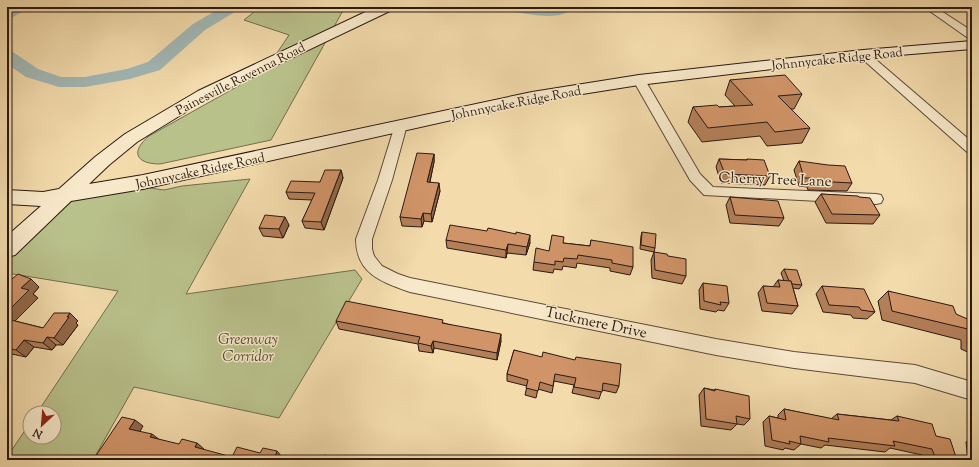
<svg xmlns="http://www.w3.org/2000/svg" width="979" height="467" font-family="'Sorts Mill Goudy',serif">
<rect width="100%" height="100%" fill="#f3dbac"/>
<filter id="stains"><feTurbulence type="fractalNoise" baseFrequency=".005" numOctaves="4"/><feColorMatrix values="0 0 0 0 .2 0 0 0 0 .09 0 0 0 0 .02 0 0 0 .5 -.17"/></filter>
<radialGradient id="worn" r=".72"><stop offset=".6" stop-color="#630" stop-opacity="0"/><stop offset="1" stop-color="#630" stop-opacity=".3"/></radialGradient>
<g fill="#b9c18b" stroke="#726d4f">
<path d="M260 7H345L271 140 160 164C136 164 130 152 149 136L265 71 289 35 244 20Z"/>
<path d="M250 179 186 294 355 270 362 279 279 418 134 387 93 460H7V457L30 423V437H54V413H37L118 291 7 273V251L63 203 118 183 164 190 182 186Z"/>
</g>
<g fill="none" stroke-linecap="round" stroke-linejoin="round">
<g fill="#a2b8b6" fill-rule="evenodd">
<path d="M10 7H29L26 10 7 20V9Z"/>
<path d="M222 7H241L238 10 205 30 160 70 130 79 85 87H59L26 77 7 64V51L13 52 38 69 61 77H85L127 69 148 62 193 24Z"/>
<path d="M506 7H573C563 22 529 14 514 12L509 10Z"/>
</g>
<defs>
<g id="street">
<path d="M924 7H935L972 31V39L968 38Z"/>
<path d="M863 51 867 52 972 142V153L967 152 859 56 858 54 859 52Z"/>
<path d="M639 77 645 80 700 174 713 187 876 194 881 195 883 199 881 203 876 204 704 195 690 180 633 80Z"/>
<path d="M401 121 405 122 407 125 392 180 372 239V249L374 256 382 266 398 274 410 278 716 339 794 352 915 365 972 382V400L915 383 794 368 716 355 410 292C382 282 356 274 356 239L378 180 395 125 397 122Z"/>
</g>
<path id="secondary" d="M376 7H394L392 10 210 97 137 142 109 165 89 184 143 175 532 92 639 75 863 50 972 41V49L863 58 639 85 532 102 143 189 71 201 15 255 7 257V236L41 206 7 204V190L43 192 59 189 95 157 125 134 198 91Z"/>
</defs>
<use href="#street" stroke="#5c4a39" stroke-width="2"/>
<use href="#secondary" stroke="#2a1913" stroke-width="2"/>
<use href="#street" fill="#f7e8c9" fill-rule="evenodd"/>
<use href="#secondary" fill="#f7e8c9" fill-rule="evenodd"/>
</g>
<g fill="#b37f59" stroke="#2a1913">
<path d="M730 80 802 94 794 109H791L810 128 802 143 767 146 760 136 702 142 688 122 693 107H719L735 106 725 95Z"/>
<path d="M434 154V162L430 182 440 191 432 222 424 221 422 227 402 226 400 217Z"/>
<path d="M719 159 746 160 747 159 770 176 765 185 721 183 716 167Z"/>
<path d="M799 161 852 183 847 191 808 190 807 187 799 186 794 170Z"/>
<path d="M341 170 343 178 324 230 305 228 302 221 312 200 289 199 286 192 320 182Z"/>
<path d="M821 194 859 197 880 215 873 224 826 223 815 202Z"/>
<path d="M730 197 784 218 779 226 730 223 726 205Z"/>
<path d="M289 225 283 238 263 236 259 228Z"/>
<path d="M642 232 655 248 654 252 640 249 641 236Z"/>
<path d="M446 240 530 243 526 255 507 253 506 258 447 248Z"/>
<path d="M591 240 633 267 630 275 610 271V268L577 263 576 268 563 266 562 270 554 269 553 273 533 270 534 262 549 251 563 243 590 246Z"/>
<path d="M654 252 668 256 686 276 682 284 652 278 651 260Z"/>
<path d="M784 269 802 285 799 289 793 288 798 306 792 314 762 311 758 293 763 286 773 287 778 280 784 281 781 273Z"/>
<path d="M31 279 39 287 33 294 38 298 15 321 43 328 78 321 76 323 78 325 63 345H56L52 350 34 347 26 357 7 353V283Z"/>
<path d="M703 283 729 303 724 311 718 310 716 312 700 309 699 290Z"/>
<path d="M822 286 875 312 867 319 853 318 851 315 823 312 816 294Z"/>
<path d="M888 291 972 321V354L961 349V340L882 320 878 301Z"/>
<path d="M336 321 444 323 501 341 497 360 434 348 433 353 419 351 418 344 339 329Z"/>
<path d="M514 350 619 386 616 393 602 390 599 399 572 393 574 385 554 381 552 393 538 389 536 398 525 395 527 386 507 381V374Z"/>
<path d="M704 388 714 390 715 389 750 419 744 425 737 424 731 430 701 426 699 395Z"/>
<path d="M784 409 831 419 837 414 891 420 897 416 936 436 957 460H923L922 455 890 448 885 452 825 445 821 448 801 444 794 450 785 448 783 450 765 446 763 422 769 416 778 418V415Z"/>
<path d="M972 439V460H968L966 442Z"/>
</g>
<g fill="#926849" stroke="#2a1913">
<path d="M434 154V162L428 190 427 182Z"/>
<path d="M341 170 343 178 324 230 321 222Z"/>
<path d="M439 183 440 191 432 222 431 214Z"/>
<path d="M423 213 424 221 422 227 421 219Z"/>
<path d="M285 217 289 225 283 238 279 229Z"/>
<path d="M530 235V243L526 255 527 247Z"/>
<path d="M508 244 507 253 506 258V250Z"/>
<path d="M31 279 39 287 33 294 38 298 11 325 7 322V312L21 288Z"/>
<path d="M70 313 78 321 76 323 78 325 63 345 54 338Z"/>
<path d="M501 334V341L497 360V353Z"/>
<path d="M47 337 56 345 52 350 43 343Z"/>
<path d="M24 340 34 347 26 357 16 350Z"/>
<path d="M433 341 434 348 433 353 431 346Z"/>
<path d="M135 420 143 426 138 435 129 429Z"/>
<path d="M152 434 160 440 150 437Z"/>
<path d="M197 443 204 449 202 453 195 447Z"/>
<path d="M277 451 282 457 281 460 275 457Z"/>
</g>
<g fill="#d09468" stroke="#2a1913">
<path d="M785 75 802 94 778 96 810 128 775 132 767 122 708 128 693 107 717 105 719 107 753 105 730 80Z"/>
<path d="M417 153 434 154 427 182 439 183 431 214 423 213 421 219 400 217Z"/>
<path d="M719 159 747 160V159L764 160 770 176 725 174Z"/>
<path d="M799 161 828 165 845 166 852 183 814 181 812 178H804Z"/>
<path d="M325 170H341L321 222 302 221 315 193 286 192 291 181 320 182Z"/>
<path d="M821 194 858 196 859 197 870 198 880 215 832 214Z"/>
<path d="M730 197 778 201 784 218 735 215Z"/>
<path d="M265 215 285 217 279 229 259 228Z"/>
<path d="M450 225 487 231 488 228 516 234V232L530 235 527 247 508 244 506 250 446 240Z"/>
<path d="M642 232 656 234 655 248 641 245Z"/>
<path d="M552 235 564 237 563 243 590 246 591 240 633 247V267L612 263V260L578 255 577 259 564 258 563 262 555 261V265L534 262 536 248 549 251Z"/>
<path d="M654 252 667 254 668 256 686 259V276L655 270Z"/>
<path d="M784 269 797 270 802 285 792 284 791 281H789Z"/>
<path d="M18 274 31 279 21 288 29 290 7 312V283Z"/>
<path d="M778 280 791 281 798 306 767 303 763 286 780 287Z"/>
<path d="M703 283 727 286 729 303 720 302 721 305 704 301Z"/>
<path d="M822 286 864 289 875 312 861 310 859 307 829 305Z"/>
<path d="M888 291 953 306 956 314 972 321V330L892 311Z"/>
<path d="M346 301 443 320 442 323 501 334 497 353 433 341 431 346 418 343 420 337 336 321Z"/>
<path d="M54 313H70L67 317H69L54 338 47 337 43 343 24 340 16 350 7 348V319L43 328Z"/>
<path d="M514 350 542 357 543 352 575 360 576 357 621 364 619 386 603 383 602 392 574 387 576 378 555 374 553 386 540 382 538 391 526 388 528 380 507 374Z"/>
<path d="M704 388 715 391V389L749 396 750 419 736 416 737 424 706 419Z"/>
<path d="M784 409 839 420 837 414 899 421 897 416 932 424 936 436 950 439 957 460H951L935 457 932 449 893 441 895 446 828 438 829 442 800 436 801 444 789 441 790 444 772 440 769 416 786 420Z"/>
<path d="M122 417 135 420 129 429 152 434 150 437 179 444 182 439 197 443 195 447 232 457 237 447 260 453 263 448 277 451 275 457 289 460H93Z"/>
<path d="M324 455 334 457 333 460H321Z"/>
</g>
<g text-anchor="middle" stroke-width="3" stroke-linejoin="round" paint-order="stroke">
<g font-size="13" fill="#2a1913" stroke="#f7e8c9">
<text transform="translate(837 58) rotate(-6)" y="5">Johnnycake Ridge Road</text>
<text transform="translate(240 78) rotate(-27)" y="5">Painesville Ravenna Road</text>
<text transform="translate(516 102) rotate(-11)" y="5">Johnnycake Ridge Road</text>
<text transform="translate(200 170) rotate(-12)" y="5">Johnnycake Ridge Road</text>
</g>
<g font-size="15" fill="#2a1913" stroke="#f7e8c9">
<text transform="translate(775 179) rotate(2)" y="5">Cherry Tree Lane</text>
<text transform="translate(596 322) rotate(12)" y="5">Tuckmere Drive</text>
</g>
<g font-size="15" font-style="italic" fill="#554b37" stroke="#f7e8c9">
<text x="248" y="344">Greenway<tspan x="248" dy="17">Corridor</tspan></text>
</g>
</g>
<rect width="979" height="467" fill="none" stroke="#f3dbac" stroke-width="24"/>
<rect x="8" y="8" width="963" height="451" fill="none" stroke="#2a1913" stroke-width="2"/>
<rect x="12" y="12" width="955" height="443" fill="none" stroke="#2a1913"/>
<g transform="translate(42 425) rotate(206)"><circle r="19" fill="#f7e8c9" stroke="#a59580"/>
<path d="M0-3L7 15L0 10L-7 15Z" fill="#8f2418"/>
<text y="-6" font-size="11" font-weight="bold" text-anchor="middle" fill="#2a1913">N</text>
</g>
<rect width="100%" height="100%" filter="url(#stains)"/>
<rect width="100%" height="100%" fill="url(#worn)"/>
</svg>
